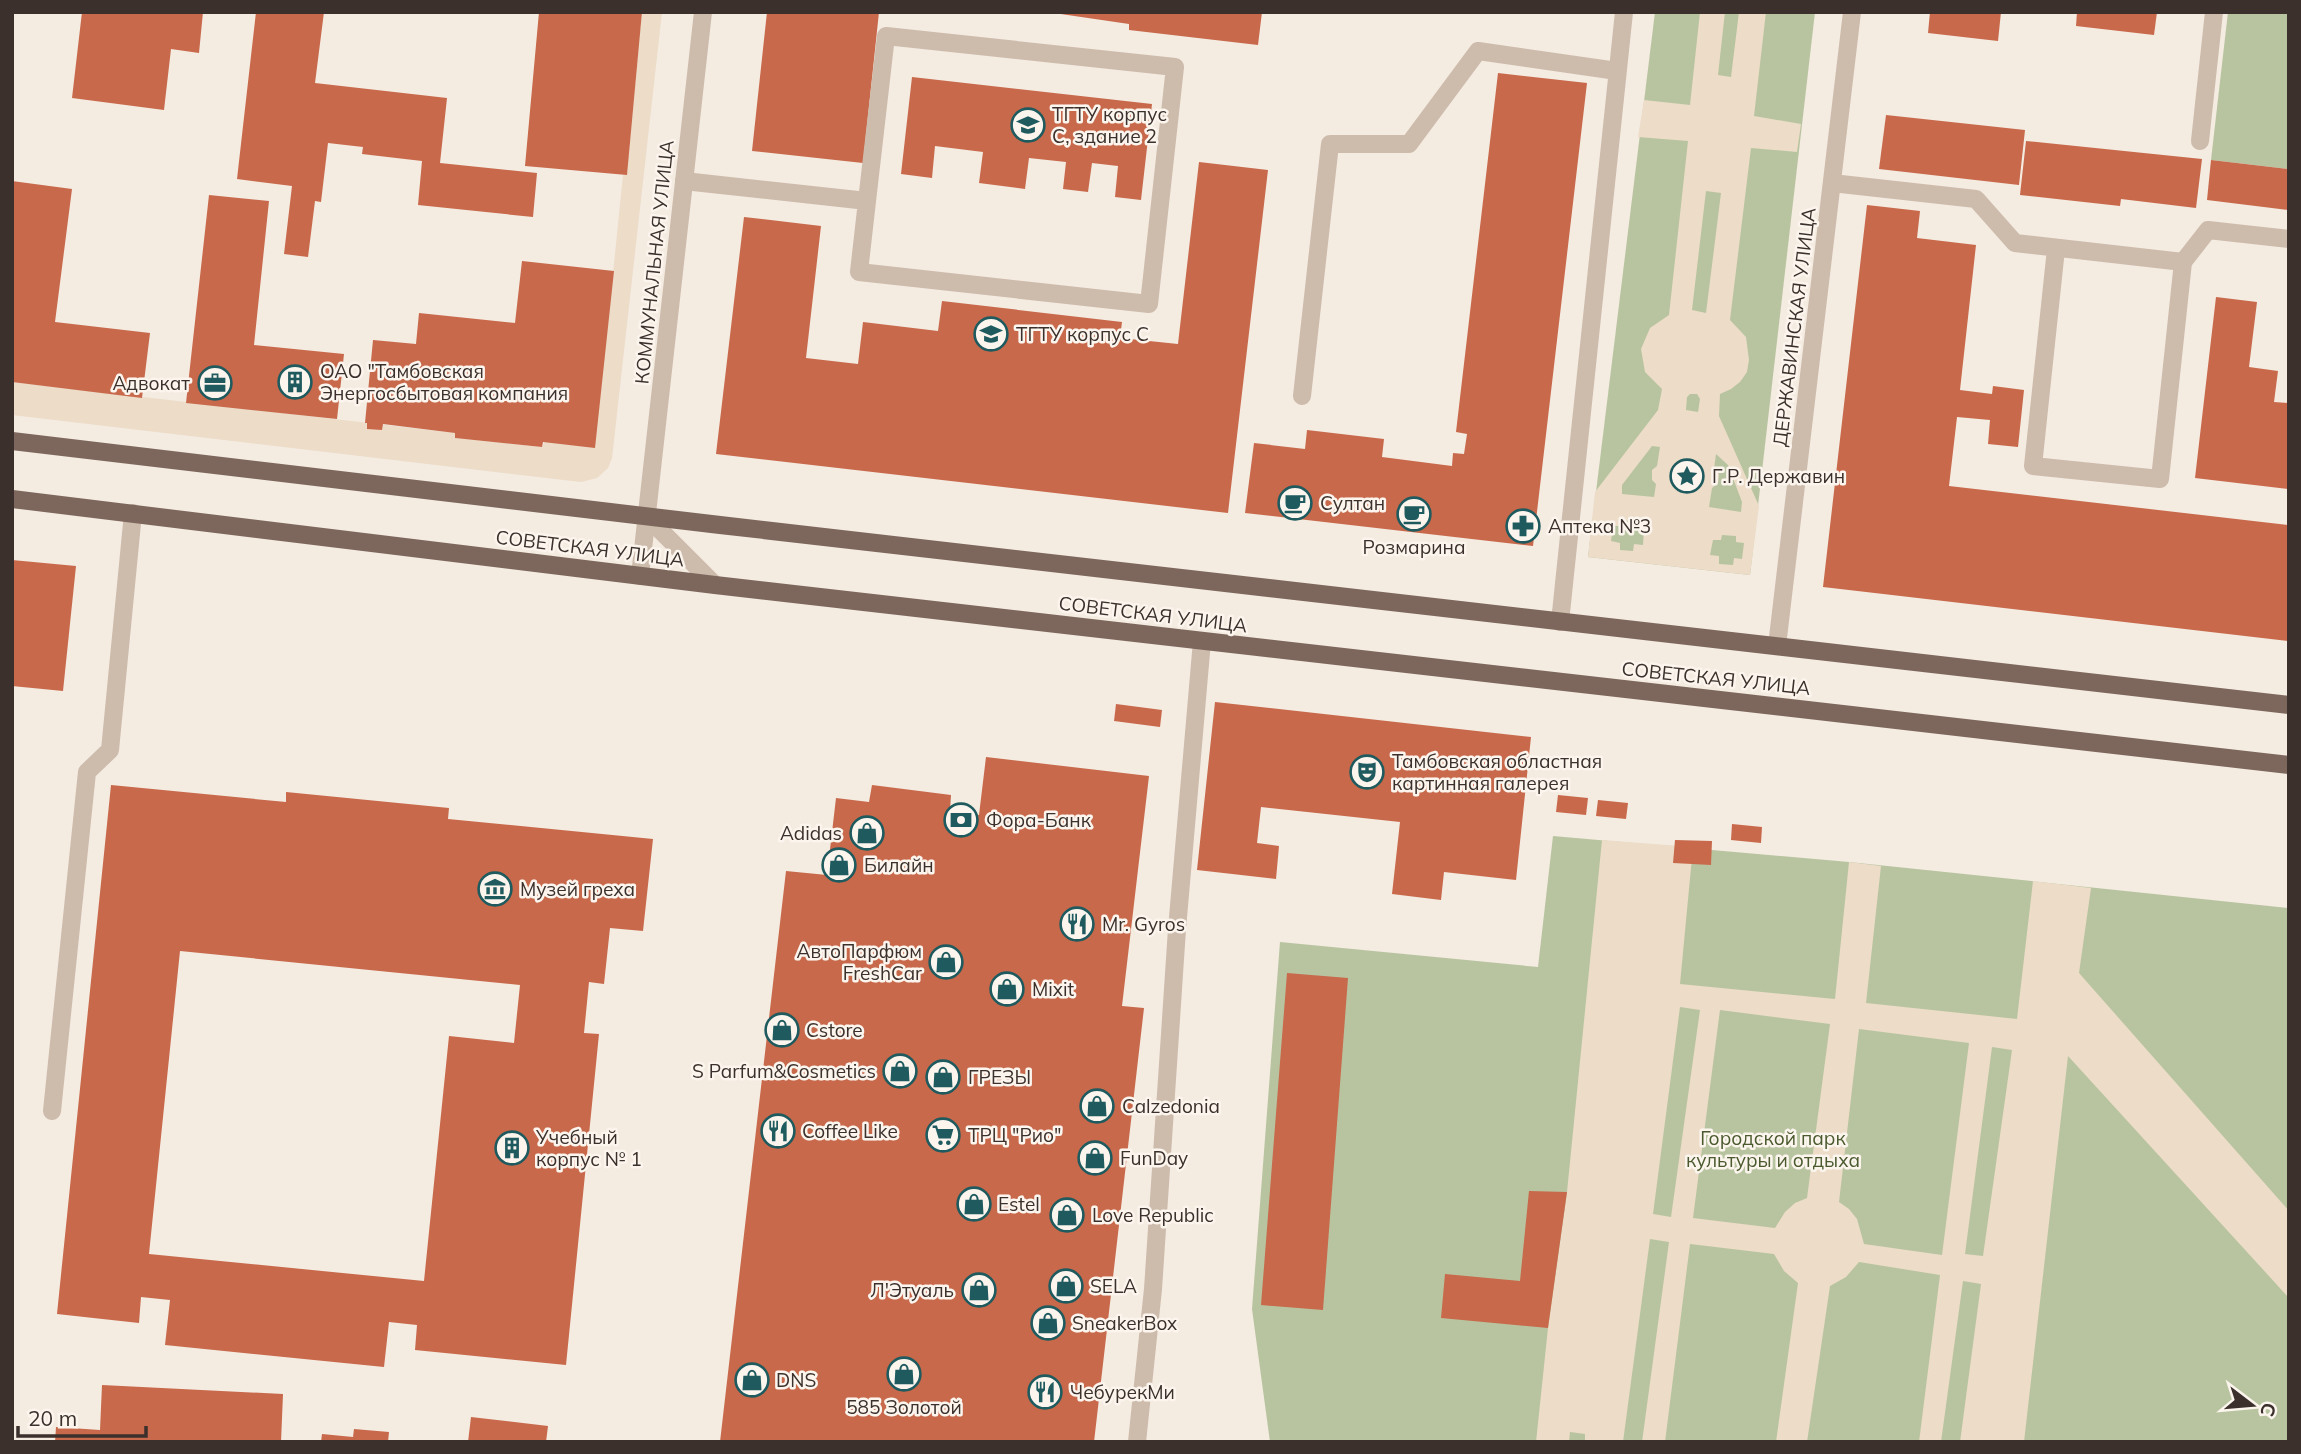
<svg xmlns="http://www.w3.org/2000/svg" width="2301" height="1454" font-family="Mulish,sans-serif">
<rect width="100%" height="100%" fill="#f4ebe1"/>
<g fill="#b8c4a0">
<path d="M1655 12H1815L1750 575 1588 557Z"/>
<path d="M2228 12H2289V169L2211 160Z"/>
<path d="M1553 836 1849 862 2289 908V1442H1270L1252 1309 1280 942 1538 967Z"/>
</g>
<g fill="#ecdcc8" fill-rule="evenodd">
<path d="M642 12H662L612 458 608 468 597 478 581 482 12 415V382L455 433V438L542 447 608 323 623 175 627 174Z"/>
<path d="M1700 12H1725L1718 75 1731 77 1739 12H1766L1754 116 1801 124 1797 152 1751 148 1730 320 1746 337 1749 360 1747 372 1740 382 1731 389 1720 394 1719 416 1759 506 1750 575 1588 557 1595 492 1658 410 1662 389 1645 372 1641 349 1650 328 1669 315 1688 141 1638 137 1644 100 1690 105ZM1706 191 1721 193 1706 313 1692 310ZM1690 394H1697L1700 399 1698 412 1686 410 1687 397ZM1652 446 1660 447 1657 466 1652 470V480L1656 484 1654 497 1622 494V485ZM1716 454 1728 465 1742 502 1741 512 1709 507 1712 488 1718 483 1719 474 1714 469ZM1623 520 1636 522V528L1644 529 1643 545 1634 544 1633 551 1620 550V543L1611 541 1613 526H1622ZM1722 535 1736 536V542L1744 543 1742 559 1734 558 1733 565 1719 564V556L1710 555 1713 540H1721Z"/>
<path d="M1602 840 1693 847 1680 984 1835 999 1849 862 1881 866 1866 1003 2017 1019 2033 881 2091 888 2079 973 2289 1211V1298L2068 1056 2024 1442H1960L1981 1284 1963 1281 1941 1442H1919L1940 1275 1859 1262 1846 1277 1830 1286 1807 1442H1776L1798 1283 1784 1271 1774 1254 1690 1244 1665 1442H1642L1669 1242 1650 1239 1623 1442H1585V1434L1570 1432 1569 1442H1536L1548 1328 1567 1192ZM1680 1007 1700 1010 1671 1217 1653 1214ZM1720 1010 1830 1024 1807 1198 1795 1203 1785 1212 1775 1228 1693 1218ZM1859 1029 1969 1043 1942 1255 1864 1244 1857 1219 1849 1209 1839 1202ZM1992 1047 2012 1050 1983 1256 1965 1254Z"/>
</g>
<g fill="#c8694b" fill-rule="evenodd">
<path d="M82 12H203L199 53 171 49 164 110 72 98Z"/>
<path d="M256 12H324L315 83 447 98 440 163 537 173 533 217 418 205 422 161 362 154 363 147 328 143 321 202 315 201 308 257 284 254 292 186 237 179Z"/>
<path d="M539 12H642L627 175 525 166Z"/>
<path d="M767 12H879L863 163 752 151Z"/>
<path d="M1047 12H1262L1258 45 1129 30V24Z"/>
<path d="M1930 12H2001L1998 41 1928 33Z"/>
<path d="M2077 12H2157L2154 35 2076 26Z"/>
<path d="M1498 73 1587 83 1533 546 1245 513 1254 443 1305 449 1307 430 1384 439 1382 457 1452 466 1453 453 1464 454 1467 434 1456 432Z"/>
<path d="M912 77 1152 104 1141 200 1115 197 1118 166 1092 163 1088 192 1063 189 1066 162 1029 158 1025 189 979 183 983 152 935 146 932 178 901 174Z"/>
<path d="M1886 115 2025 130 2019 185 1879 169Z"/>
<path d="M2026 141 2202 159 2196 208 2121 199 2120 206 2020 195Z"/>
<path d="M2211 160 2289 169V210L2207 200Z"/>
<path d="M1199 162 1268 170 1228 513 716 454 744 217 821 226 806 358 858 364 863 322 938 331 942 301 1122 322 1120 338 1178 344Z"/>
<path d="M12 181 72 189 55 322 150 333 142 398 12 382Z"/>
<path d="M209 195 269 201 254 345 344 354 337 419 186 403Z"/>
<path d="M1867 205 1920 211 1917 238 1976 245 1960 390 1992 394 1993 386 2024 390 2018 447 1988 444 1990 420 1957 417 1949 486 2289 525V641L1823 587Z"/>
<path d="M522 261 614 271 595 448 543 442 542 447 455 438V433L383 424 382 430 367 429V423H365L373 340 416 344 419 313 515 323Z"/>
<path d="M2216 297 2257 302 2249 367 2278 371 2274 402 2289 403V489L2195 478Z"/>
<path d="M12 560 76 566 63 691 12 686Z"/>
<path d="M1215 702 1531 737 1516 880 1444 872 1441 900 1392 894 1400 822 1261 807 1257 843 1279 846 1276 879 1197 870Z"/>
<path d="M1116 704 1162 710 1160 727 1114 721Z"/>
<path d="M986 757 1149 776 1122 1006 1144 1008 1094 1442H720L786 871 827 875 836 798 869 802 872 785 951 795 950 811 979 815Z"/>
<path d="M111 785 286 802V792L449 808 448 819 653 839 643 931 610 928 604 984 589 982 584 1033 599 1034 566 1365 415 1350 417 1325 389 1322 384 1367 165 1345 170 1300 141 1297 139 1323 57 1314ZM180 951 520 985 514 1043 449 1036 424 1281 149 1254Z"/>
<path d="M1558 795 1588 798 1586 815 1556 812Z"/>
<path d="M1598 800 1628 803 1626 819 1596 816Z"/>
<path d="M1732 824 1762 827 1761 843 1731 840Z"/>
<path d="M1675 840 1712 841 1711 865 1673 863Z"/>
<path d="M1287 973 1348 978 1323 1310 1261 1305Z"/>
<path d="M1529 1191 1567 1192 1548 1328 1441 1318 1445 1274 1520 1281Z"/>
<path d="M102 1385 283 1394 281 1442H55L56 1427 100 1430Z"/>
<path d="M471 1417 548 1426 546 1442H468Z"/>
<path d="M354 1429 389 1432 388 1442H321L322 1434 353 1437Z"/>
</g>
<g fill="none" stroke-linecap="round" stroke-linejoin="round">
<g stroke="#cdbbac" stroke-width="18">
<path d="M2200 141 2214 12"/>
<path d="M684 181 867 201 859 272 1149 304 1175 67 886 36 867 201"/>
<path d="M1832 183 1976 199 2015 243 2183 262 2160 479 2033 466 2056 249"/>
<path d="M2183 262 2208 230 2289 239"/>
<path d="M1302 396 1330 144H1409L1478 51 1617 71"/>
<path d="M1560 622 1624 12"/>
<path d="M52 1111 87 772 110 750 133 513"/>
<path d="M1137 1442 1153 1289 1177 929 1202 641"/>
</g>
<g stroke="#cdbbac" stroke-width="18">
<path d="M646 516 715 585"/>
<path d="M640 576 703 12"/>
<path d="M1777 646 1852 12"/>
</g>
<g stroke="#7d675c" stroke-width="18">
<path d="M12 441 720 525 2289 705"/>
<path d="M12 499 715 585 2289 765"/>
</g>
</g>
<defs>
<symbol id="university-ring" viewBox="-11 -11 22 22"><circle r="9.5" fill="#fbf5ee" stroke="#1f5a5e" stroke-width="1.5"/><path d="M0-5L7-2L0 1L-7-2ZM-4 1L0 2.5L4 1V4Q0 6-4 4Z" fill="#1f5a5e"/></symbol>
<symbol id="building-ring" viewBox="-11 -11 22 22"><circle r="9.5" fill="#fbf5ee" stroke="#1f5a5e" stroke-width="1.5"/><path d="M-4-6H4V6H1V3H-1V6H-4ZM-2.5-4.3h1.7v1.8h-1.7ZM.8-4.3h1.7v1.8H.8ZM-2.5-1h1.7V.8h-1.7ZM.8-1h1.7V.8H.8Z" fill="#1f5a5e"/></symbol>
<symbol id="office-ring" viewBox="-11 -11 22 22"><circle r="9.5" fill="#fbf5ee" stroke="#1f5a5e" stroke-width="1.5"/><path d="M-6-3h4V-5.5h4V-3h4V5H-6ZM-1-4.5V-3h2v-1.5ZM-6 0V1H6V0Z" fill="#1f5a5e"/></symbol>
<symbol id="sight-ring" viewBox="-11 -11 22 22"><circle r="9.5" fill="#fbf5ee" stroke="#1f5a5e" stroke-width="1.5"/><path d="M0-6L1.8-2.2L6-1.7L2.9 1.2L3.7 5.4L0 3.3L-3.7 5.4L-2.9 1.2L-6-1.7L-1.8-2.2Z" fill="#1f5a5e"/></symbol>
<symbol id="cafe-ring" viewBox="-11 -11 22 22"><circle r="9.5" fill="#fbf5ee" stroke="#1f5a5e" stroke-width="1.5"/><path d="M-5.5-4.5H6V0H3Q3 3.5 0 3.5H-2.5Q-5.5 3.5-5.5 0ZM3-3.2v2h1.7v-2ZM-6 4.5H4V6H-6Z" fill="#1f5a5e"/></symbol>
<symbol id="pharmacy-ring" viewBox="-11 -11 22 22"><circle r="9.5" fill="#fbf5ee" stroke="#1f5a5e" stroke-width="1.5"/><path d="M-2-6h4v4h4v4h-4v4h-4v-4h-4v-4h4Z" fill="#1f5a5e"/></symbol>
<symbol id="theatre-ring" viewBox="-11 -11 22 22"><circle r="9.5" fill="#fbf5ee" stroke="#1f5a5e" stroke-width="1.5"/><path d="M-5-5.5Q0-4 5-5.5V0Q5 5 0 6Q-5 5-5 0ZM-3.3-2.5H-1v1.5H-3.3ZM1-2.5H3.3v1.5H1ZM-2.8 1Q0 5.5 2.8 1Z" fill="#1f5a5e"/></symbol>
<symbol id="bank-ring" viewBox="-11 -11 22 22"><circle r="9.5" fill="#fbf5ee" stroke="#1f5a5e" stroke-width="1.5"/><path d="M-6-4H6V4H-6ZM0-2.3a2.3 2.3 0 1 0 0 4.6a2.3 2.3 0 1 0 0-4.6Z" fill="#1f5a5e"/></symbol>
<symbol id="shop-ring" viewBox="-11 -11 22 22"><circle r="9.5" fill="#fbf5ee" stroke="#1f5a5e" stroke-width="1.5"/><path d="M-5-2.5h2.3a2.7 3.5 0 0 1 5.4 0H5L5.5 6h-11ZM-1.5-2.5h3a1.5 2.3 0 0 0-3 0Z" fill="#1f5a5e"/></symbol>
<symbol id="museum-ring" viewBox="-11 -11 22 22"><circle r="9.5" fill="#fbf5ee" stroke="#1f5a5e" stroke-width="1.5"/><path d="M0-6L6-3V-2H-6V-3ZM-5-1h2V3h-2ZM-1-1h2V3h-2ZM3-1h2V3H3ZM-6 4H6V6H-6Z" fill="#1f5a5e"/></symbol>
<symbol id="restaurant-ring" viewBox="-11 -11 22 22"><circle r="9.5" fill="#fbf5ee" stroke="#1f5a5e" stroke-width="1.5"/><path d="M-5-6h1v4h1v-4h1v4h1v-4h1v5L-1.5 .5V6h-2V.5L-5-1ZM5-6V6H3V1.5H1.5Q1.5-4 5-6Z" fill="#1f5a5e"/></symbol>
<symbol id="supermarket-ring" viewBox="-11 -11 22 22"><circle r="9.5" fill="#fbf5ee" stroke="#1f5a5e" stroke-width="1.5"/><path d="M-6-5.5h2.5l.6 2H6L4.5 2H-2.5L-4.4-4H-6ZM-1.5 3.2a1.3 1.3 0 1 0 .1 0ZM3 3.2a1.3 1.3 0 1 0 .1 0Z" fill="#1f5a5e"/></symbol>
</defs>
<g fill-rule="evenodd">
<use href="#university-ring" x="1009" y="106" width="38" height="38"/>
<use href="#university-ring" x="972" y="315" width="38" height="38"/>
<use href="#building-ring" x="276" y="363" width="38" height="38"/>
<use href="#office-ring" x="196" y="364" width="38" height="38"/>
<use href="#sight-ring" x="1668" y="457" width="38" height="38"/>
<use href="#cafe-ring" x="1276" y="484" width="38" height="38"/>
<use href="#cafe-ring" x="1395" y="495" width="38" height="38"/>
<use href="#pharmacy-ring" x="1504" y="507" width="38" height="38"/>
<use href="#theatre-ring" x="1348" y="753" width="38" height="38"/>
<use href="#bank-ring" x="942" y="801" width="38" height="38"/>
<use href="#shop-ring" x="848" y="814" width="38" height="38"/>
<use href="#shop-ring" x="820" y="846" width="38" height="38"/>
<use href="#museum-ring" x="476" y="870" width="38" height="38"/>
<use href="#restaurant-ring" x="1058" y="905" width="38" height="38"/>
<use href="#shop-ring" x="927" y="943" width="38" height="38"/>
<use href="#shop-ring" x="988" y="970" width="38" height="38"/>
<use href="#shop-ring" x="763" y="1011" width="38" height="38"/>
<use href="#shop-ring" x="881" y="1052" width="38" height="38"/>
<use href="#shop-ring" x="924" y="1058" width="38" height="38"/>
<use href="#shop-ring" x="1078" y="1087" width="38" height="38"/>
<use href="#restaurant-ring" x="759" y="1112" width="38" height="38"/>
<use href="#supermarket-ring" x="924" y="1116" width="38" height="38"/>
<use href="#building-ring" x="493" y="1129" width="38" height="38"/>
<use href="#shop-ring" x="1076" y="1139" width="38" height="38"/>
<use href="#shop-ring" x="955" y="1185" width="38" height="38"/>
<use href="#shop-ring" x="1048" y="1196" width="38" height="38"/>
<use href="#shop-ring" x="1047" y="1267" width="38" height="38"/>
<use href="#shop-ring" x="960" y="1271" width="38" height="38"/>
<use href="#shop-ring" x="1029" y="1304" width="38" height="38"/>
<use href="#shop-ring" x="885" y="1355" width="38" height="38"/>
<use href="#shop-ring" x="733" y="1361" width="38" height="38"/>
<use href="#restaurant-ring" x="1026" y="1373" width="38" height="38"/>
</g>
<g text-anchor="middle" stroke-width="5" stroke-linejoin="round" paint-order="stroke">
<g font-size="19" fill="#3b302b" stroke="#fbf5ee" text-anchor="start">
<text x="1052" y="121">ТГТУ корпус<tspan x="1052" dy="22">С, здание 2</tspan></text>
<text x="1016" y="341">ТГТУ корпус С</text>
<text x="320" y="378">ОАО "Тамбовская<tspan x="320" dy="22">Энергосбытовая компания</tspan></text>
<text x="190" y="390" text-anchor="end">Адвокат</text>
<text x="1712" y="483">Г.Р. Державин</text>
<text x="1320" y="510">Султан</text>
<text x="1548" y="533">Аптека №3</text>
<text x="1414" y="554" text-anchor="middle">Розмарина</text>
<text x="1392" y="768">Тамбовская областная<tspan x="1392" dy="22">картинная галерея</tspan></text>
<text x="986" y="827">Фора-Банк</text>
<text x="842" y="840" text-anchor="end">Adidas</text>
<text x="864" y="872">Билайн</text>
<text x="520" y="896">Музей греха</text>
<text x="1102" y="931">Mr. Gyros</text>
<text x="922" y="958" text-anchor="end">АвтоПарфюм<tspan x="922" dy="22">FreshCar</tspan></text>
<text x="1032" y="996">Mixit</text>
<text x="806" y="1037">Cstore</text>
<text x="876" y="1078" text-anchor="end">S Parfum&amp;Cosmetics</text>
<text x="968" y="1084">ГРЕЗЫ</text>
<text x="1122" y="1113">Calzedonia</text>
<text x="802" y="1138">Coffee Like</text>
<text x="968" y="1142">ТРЦ "Рио"</text>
<text x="536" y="1144">Учебный<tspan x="536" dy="22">корпус № 1</tspan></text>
<text x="1120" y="1165">FunDay</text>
<text x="998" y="1211">Estel</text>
<text x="1092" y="1222">Love Republic</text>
<text x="1090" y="1293">SELA</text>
<text x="954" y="1297" text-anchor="end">Л'Этуаль</text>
<text x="1072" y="1330">SneakerBox</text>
<text x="776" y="1387">DNS</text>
<text x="1070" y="1399">ЧебурекМи</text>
<text x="904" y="1414" text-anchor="middle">585 Золотой</text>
</g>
<g font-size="19" fill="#3b302b" stroke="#fbf5ee">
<text transform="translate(654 262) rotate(-84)" y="7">КОММУНАЛЬНАЯ УЛИЦА</text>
<text transform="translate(1794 327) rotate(-83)" y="7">ДЕРЖАВИНСКАЯ УЛИЦА</text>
<text transform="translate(590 548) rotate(7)" y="7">СОВЕТСКАЯ УЛИЦА</text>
<text transform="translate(1153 614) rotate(7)" y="7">СОВЕТСКАЯ УЛИЦА</text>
<text transform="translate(1716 678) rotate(6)" y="7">СОВЕТСКАЯ УЛИЦА</text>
</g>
<g font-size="19" fill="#4a5a2e" stroke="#fbf5ee">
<text x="1773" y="1145">Городской парк<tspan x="1773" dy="22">культуры и отдыха</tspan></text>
</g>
</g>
<rect width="2301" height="1454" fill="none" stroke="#3b302b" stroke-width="28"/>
<g transform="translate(2252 1405) rotate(106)" stroke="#fbf5ee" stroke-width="5" paint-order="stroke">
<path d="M0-5L12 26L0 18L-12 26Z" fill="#3b302b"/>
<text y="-10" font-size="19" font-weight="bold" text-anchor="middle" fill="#3b302b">С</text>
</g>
<path d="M18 1426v10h128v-10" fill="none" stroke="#3b302b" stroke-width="3.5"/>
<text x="28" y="1426" font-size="21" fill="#3b302b" stroke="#fbf5ee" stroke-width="5" paint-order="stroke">20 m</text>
</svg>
